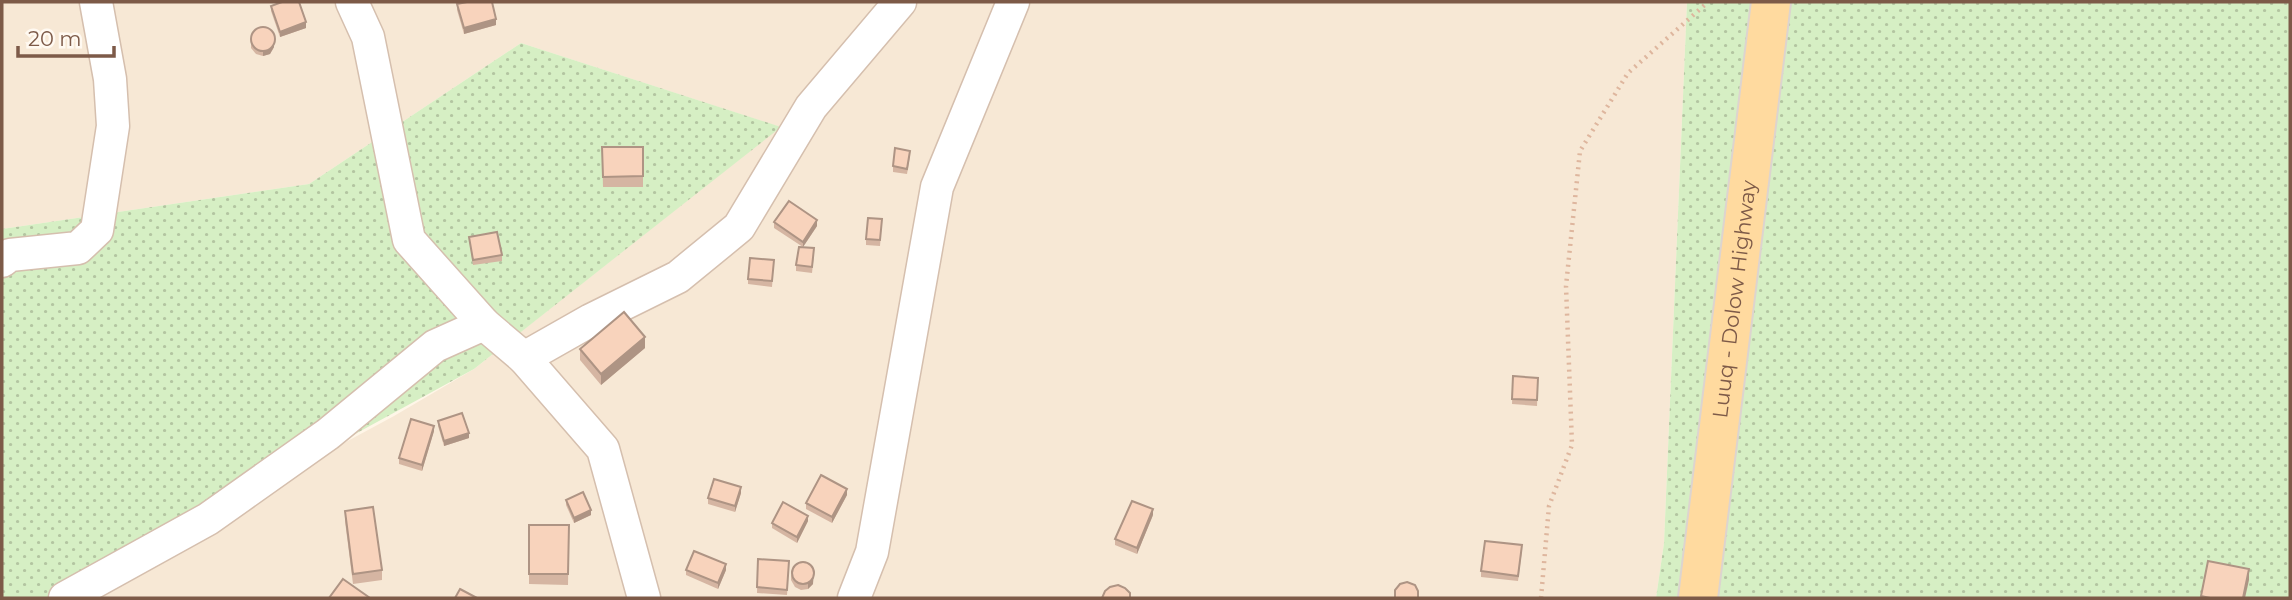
<svg xmlns="http://www.w3.org/2000/svg" width="2292" height="600" font-family="Montserrat,sans-serif">
<defs>
<pattern id="grass-dots" width="8" height="8" patternUnits="userSpaceOnUse" patternTransform="scale(1.75)"><rect width="8" height="8" fill="#d6efc4"/><path d="M2 2h.1M6 6h.1" fill="none" stroke="#b3c5a1" stroke-width="1.8" stroke-linecap="round"/></pattern>
</defs>
<rect width="100%" height="100%" fill="#fff6e8"/>
<path fill="#f7e8d5" d="M2 2H1687L1664 543 1656 598H57L394 416 474 369 780 127 521 43 309 184 2 229Z"/>
<g fill="url(#grass-dots)">
<path d="M1687 2H2290V598H1656L1664 543Z"/>
<path d="M521 43 781 127 474 369 55 598H2V229L309 184Z"/>
</g>
<g fill="none" stroke-linecap="round" stroke-linejoin="round">
<defs>
<g id="minor">
<path d="M352 2 368 37 409 240 484 324 524 358 603 449 644 598"/>
<path d="M2 261 10 255 78 248 97 230 113 126 110 79 96 2"/>
<path d="M524 358 591 320 678 277 739 227 811 107 900 2"/>
<path d="M65 598 208 519 328 434 435 346 484 324"/>
<path d="M854 598 872 552 937 187 1013 2"/>
</g>
<g id="primary">
<path id="s1" d="M1698 598 1771 2"/>
</g>
</defs>
<use href="#minor" stroke="#d5bfae" stroke-width="35"/>
<use href="#primary" stroke="#ddd4cf" stroke-width="42"/>
<path stroke="#deb69e" stroke-width="4.5" stroke-dasharray="2 5" stroke-linecap="butt" d="M1541 598 1549 506 1572 445 1566 286 1580 151 1628 73 1708 2"/>
<use href="#minor" stroke="#fff" stroke-width="32"/>
<use href="#primary" stroke="#ffda9f" stroke-width="38"/>
</g>
<g fill="#d5b5a2">
<path d="M457 4 496 25 464 34 457 10Z"/>
<path d="M271 6 306 28 280 37 271 11Z"/>
<path d="M251 35H274V47L270 54 263 56 256 54 251 48Z"/>
<path d="M602 147H643V187H603Z"/>
<path d="M910 156 907 174 893 172V166Z"/>
<path d="M882 219 880 246 866 245V239Z"/>
<path d="M774 222 817 226 803 247 774 228Z"/>
<path d="M469 237 502 255V261L473 265Z"/>
<path d="M814 254 812 273 796 271V265Z"/>
<path d="M774 260 772 287 748 284V279Z"/>
<path d="M645 348 601 385 580 360V349Z"/>
<path d="M1513 376 1538 378 1537 406 1512 404Z"/>
<path d="M438 421 469 438 444 446 438 426Z"/>
<path d="M434 431 422 471 399 464V458Z"/>
<path d="M741 493 735 512 708 504V498Z"/>
<path d="M847 495 832 523 806 509V503Z"/>
<path d="M566 500 591 515 574 523 566 505Z"/>
<path d="M345 511 382 570V580L353 584 345 521Z"/>
<path d="M1153 515 1137 554 1115 545V539Z"/>
<path d="M808 521 797 543 772 528V523Z"/>
<path d="M529 525H569L568 585 529 584Z"/>
<path d="M1522 550 1518 581 1481 577V571Z"/>
<path d="M758 559 789 561 787 595 757 593Z"/>
<path d="M686 570H726L718 589 686 575Z"/>
<path d="M791 575 813 584 808 589 801 590 795 587 791 580Z"/>
</g>
<g fill="#ae9484">
<path d="M496 19V25L464 34V28Z"/>
<path d="M306 22V28L280 37V32Z"/>
<path d="M274 42V47L270 54 263 56V50Z"/>
<path d="M817 220V226L803 247V242Z"/>
<path d="M645 337V348L601 385V374Z"/>
<path d="M434 426V431L422 471V465Z"/>
<path d="M469 433V438L444 446V441Z"/>
<path d="M741 487V493L735 512V506Z"/>
<path d="M847 489V495L832 523V517Z"/>
<path d="M1153 509V515L1137 554V548Z"/>
<path d="M591 510V515L574 523V518Z"/>
<path d="M808 516V521L797 543V537Z"/>
<path d="M726 564V570L718 589V583Z"/>
<path d="M2249 569V580L2245 598H2243Z"/>
<path d="M814 571 813 584 808 589V583Z"/>
</g>
<g fill="#f8d3bc" stroke="#ae9484" stroke-width="2">
<path d="M282 2H299L306 22 280 32 271 6Z"/>
<path d="M467 2H492L496 19 464 28 457 4Z"/>
<circle cx="263" cy="39" r="12"/>
<path d="M602 147H643V176L603 177Z"/>
<path d="M895 148 910 151 907 169 893 166Z"/>
<path d="M789 201 817 220 803 242 774 222Z"/>
<path d="M868 218 882 219 880 240 866 239Z"/>
<path d="M497 232 502 255 473 260 469 237Z"/>
<path d="M799 247 814 248 812 267 796 265Z"/>
<path d="M750 258 774 260 772 281 748 279Z"/>
<path d="M624 312 645 337 601 374 580 349Z"/>
<path d="M1513 376 1538 378 1537 400 1512 399Z"/>
<path d="M462 413 469 433 444 441 438 421Z"/>
<path d="M411 419 434 426 422 465 399 458Z"/>
<path d="M821 475 847 489 832 517 806 503Z"/>
<path d="M714 479 741 487 735 506 708 498Z"/>
<path d="M583 492 591 510 574 518 566 500Z"/>
<path d="M1132 501 1153 509 1137 548 1115 539Z"/>
<path d="M783 502 808 516 797 537 772 523Z"/>
<path d="M373 507 382 570 353 574 345 511Z"/>
<path d="M529 525H569L568 574H529Z"/>
<path d="M1485 541 1522 545 1518 576 1481 571Z"/>
<path d="M694 551 726 564 718 583 686 570Z"/>
<path d="M758 559 789 561 787 590 757 587Z"/>
<path d="M2208 561 2249 569 2243 598H2210L2201 596Z"/>
<circle cx="803" cy="573" r="11"/>
<path d="M343 579 370 598H329Z"/>
<path d="M1407 582 1415 585 1418 591V598H1395V590L1400 584Z"/>
<path d="M1118 585 1125 588 1130 593V598H1102L1105 591 1110 587Z"/>
<path d="M460 589 477 598H455Z"/>
</g>
<g text-anchor="middle" stroke-width="5" stroke-linejoin="round" paint-order="stroke">
<g font-size="21" fill="#7d5a48" stroke="#fff9f1">
<text dy="7" stroke="none"><textPath href="#s1" startOffset="301">Luuq - Dolow Highway</textPath></text>
</g>
</g>
<rect width="2292" height="600" fill="none" stroke="#7d5a48" stroke-width="7"/>
<path d="M18 46v10h96v-10" fill="none" stroke="#7d5a48" stroke-width="3.5"/>
<text x="28" y="46" font-size="21" fill="#7d5a48" stroke="#fff9f1" stroke-width="5" paint-order="stroke">20 m</text>
</svg>
